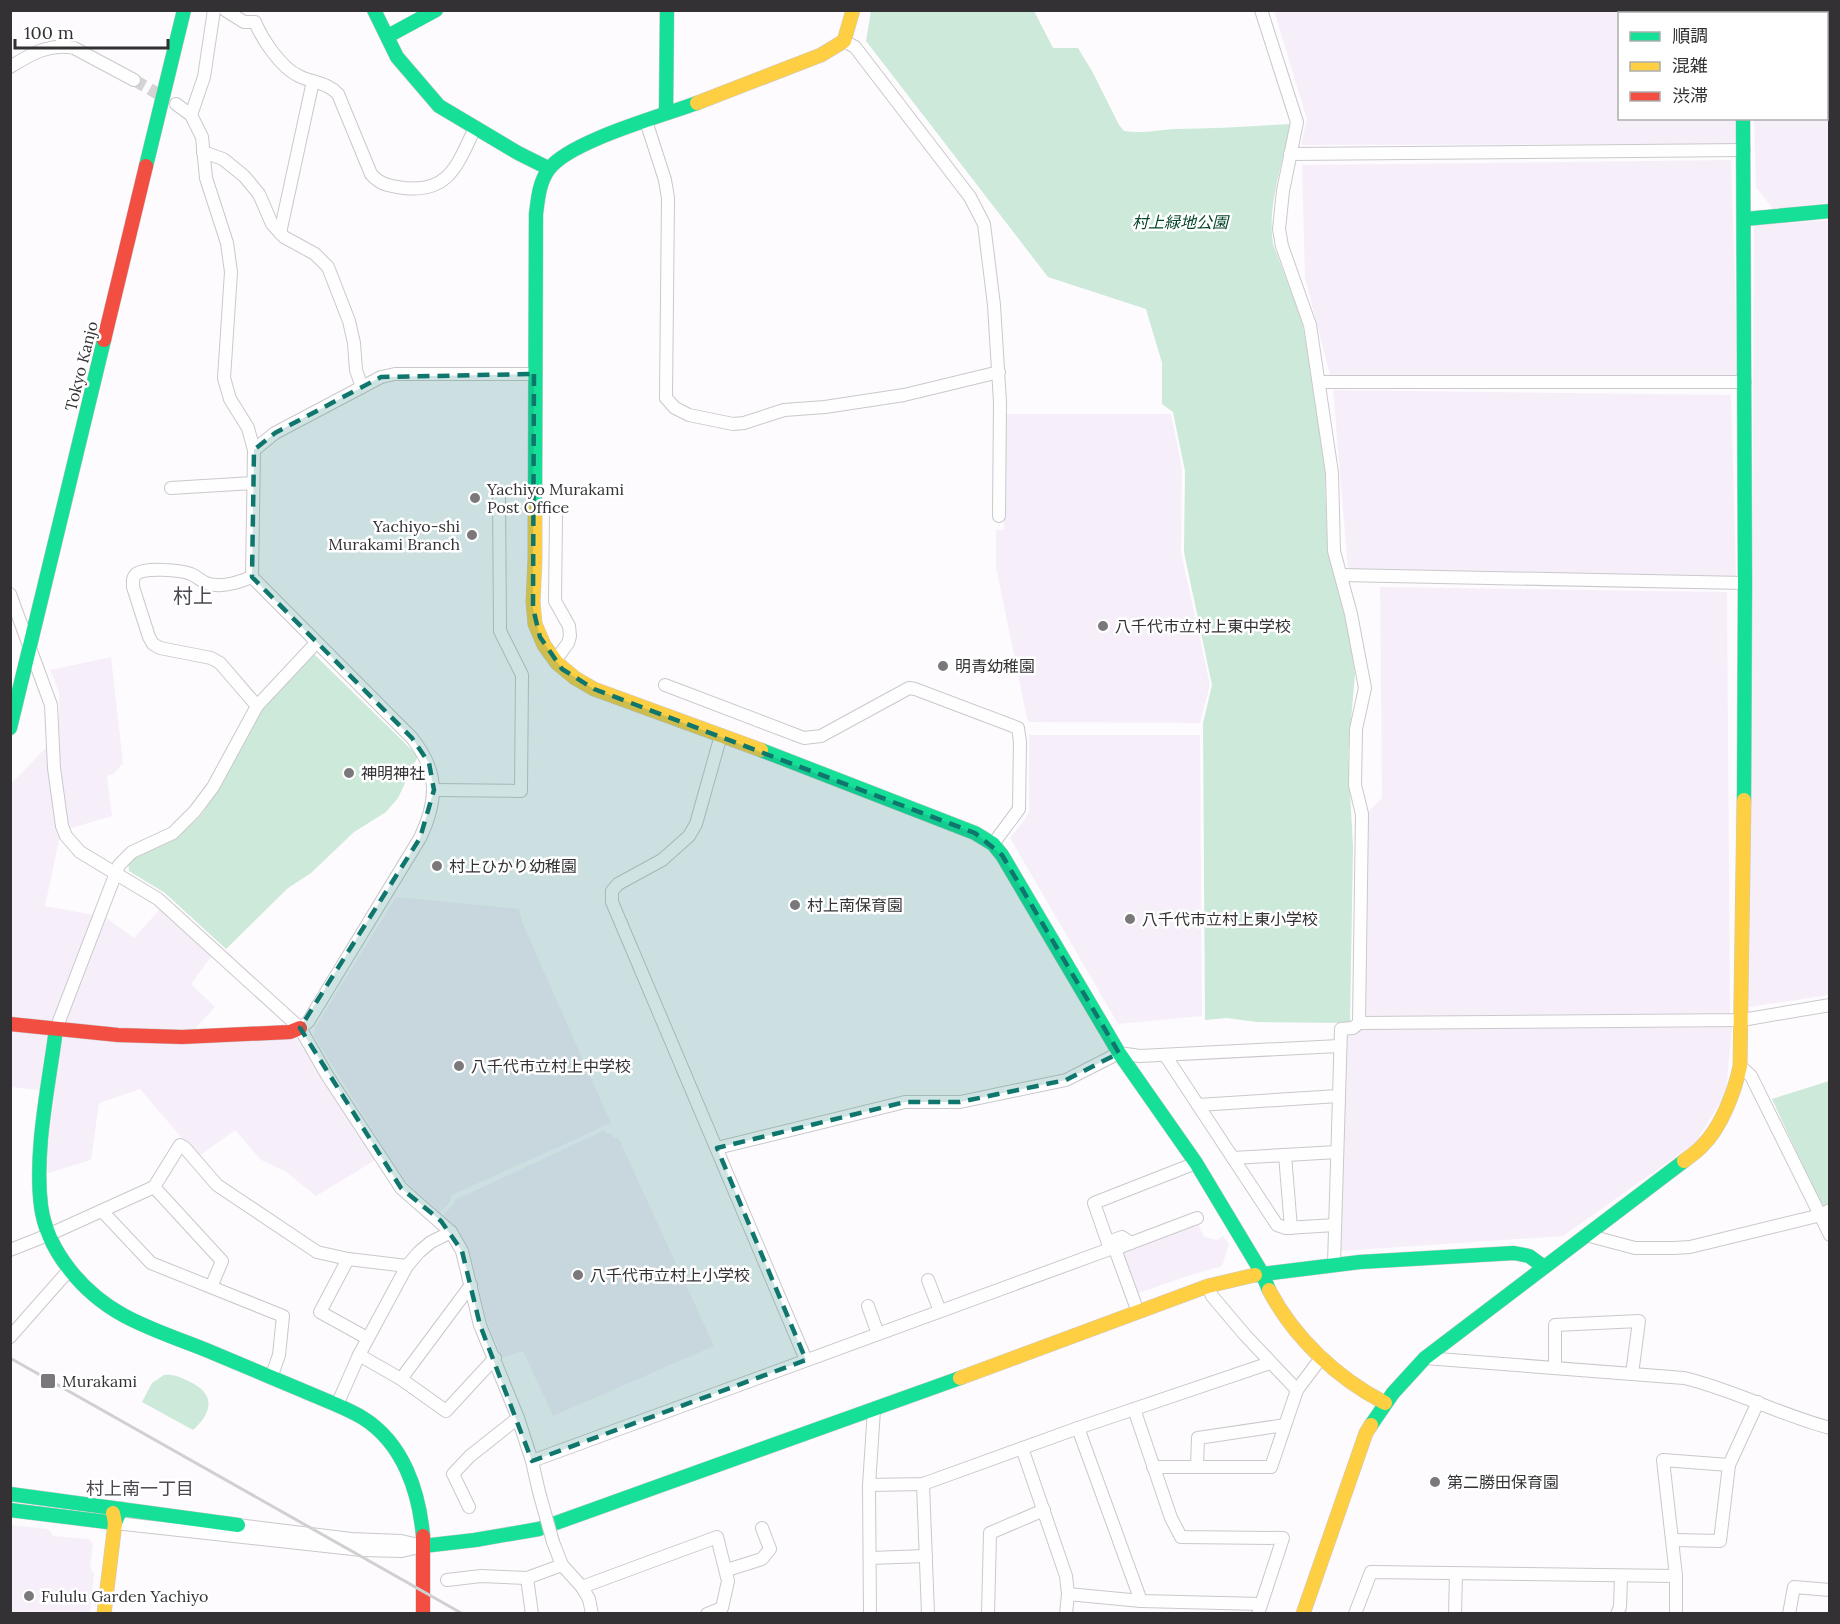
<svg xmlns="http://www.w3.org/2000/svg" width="1840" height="1624" font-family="Lora,'Noto Sans JP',serif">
<rect width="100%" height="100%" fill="#fdfbfe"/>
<g fill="#f6eff9">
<path d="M1274 11H1731V14H1620V118L1735 119 1736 144 1301 145 1307 119Z"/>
<path d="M1750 11H1829V203L1773 209 1756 187 1754 119 1826 118V14H1750Z"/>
<path d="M1731 160 1738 376 1330 375 1305 278 1302 165Z"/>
<path d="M1829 220V995L1749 1007 1754 225Z"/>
<path d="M1333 390 1731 395 1736 577 1348 569Z"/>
<path d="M1005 414H1171L1182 469 1181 552 1210 685 1200 723 1029 722 1027 719 996 567V530H1004Z"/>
<path d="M1380 587 1727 592 1730 1013 1366 1017 1367 813 1382 798Z"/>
<path d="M111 657 123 763 114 774 107 776 112 816 61 831 45 906 105 917 134 938 162 907 214 953 191 984 215 1007 185 1040H260L300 1038 377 1159 316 1196 285 1171 261 1160 235 1130 198 1157 140 1089 99 1103 91 1160 48 1173 46 1159 55 1092 11 1087 10 785 59 734V692L50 670Z"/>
<path d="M1029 735H1200L1202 1016 1118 1024 1010 838 1025 819 1029 811Z"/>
<path d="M396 897 519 909 522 922 611 1123 452 1195 449 1203 440 1212 403 1179 314 1036 315 1028Z"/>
<path d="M1732 1027 1726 1093 1695 1143 1563 1236 1341 1251 1346 1037 1364 1029Z"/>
<path d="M605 1130 607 1134 611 1133 614 1139 618 1137 714 1346 553 1416 523 1351 502 1358 486 1319 471 1256 458 1231 443 1215 453 1205 455 1200Z"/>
<path d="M1197 1222 1204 1237 1217 1240 1223 1236 1229 1244 1222 1266 1184 1277 1136 1294 1120 1251Z"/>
<path d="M11 1525 48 1529 53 1536 89 1539 93 1544 90 1567 94 1574 90 1613H11Z"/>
</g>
<g fill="#cce9d9">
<path d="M871 11H1034L1053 48H1078L1092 71 1119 125 1124 131C1142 134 1158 130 1175 129 1214 129 1252 126 1291 124 1283 162 1267 205 1273 244L1302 321 1324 444 1327 538 1349 636 1355 674 1348 754 1353 847 1350 1023 1257 1022 1227 1018 1205 1020 1203 723 1212 685 1184 552 1185 471 1173 412 1162 404V363L1146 309 1048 277 866 41Z"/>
<path d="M312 655H315L418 756 398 798 386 812 354 832 311 873 288 888 226 949 165 893 129 871 128 860C156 849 183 835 203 813L256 717Z"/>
<path d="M1829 1081V1206L1823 1209 1772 1099Z"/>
<path d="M164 1375C173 1374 180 1377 188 1381 215 1393 214 1411 193 1430L142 1402 152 1383Z"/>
</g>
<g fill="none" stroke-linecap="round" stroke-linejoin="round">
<path stroke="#d5d3d6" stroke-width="12" stroke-dasharray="12 6" stroke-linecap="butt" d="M134 80 167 99"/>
<defs>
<g id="street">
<path d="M225 10 244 22H255C262 39 281 68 299 76 313 83 327 82 338 94L371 174C380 185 390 186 404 188 450 193 458 163 475 128"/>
<path d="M1261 10 1297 122 1283 191 1279 229 1282 246 1310 325 1332 473 1334 551 1351 614 1365 688 1356 729 1355 785 1362 814 1359 1023"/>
<path d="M844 41 855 47 970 197 984 224 994 305 1000 402 999 516"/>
<path d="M10 67C31 54 49 43 74 48L134 80"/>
<path d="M176 104 191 115 202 137 206 178 227 243 231 272 224 378 230 399 248 428 254 450 252 577 412 738C439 772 438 800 420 838L308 1022 300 1028"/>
<path d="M191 115 204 77 214 10"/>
<path d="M646 121 665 180 668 198 666 398 675 408 689 415 733 424 744 423 784 410 825 407 904 395 999 372"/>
<path d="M203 152 223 159 244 176 259 194 272 224 284 237 315 254 328 267 349 321 354 343 356 370 362 387"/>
<path d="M1290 154 1744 150"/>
<path d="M280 233 313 81"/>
<path d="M1319 382H1745"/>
<path d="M254 450 275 433 381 377 395 374H534"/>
<path d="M171 488 253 483"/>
<path d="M1341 575 1745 583"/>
<path d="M252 577C241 581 229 586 216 585 202 584 202 579 191 574 181 570 145 567 136 574 132 578 133 582 133 587L149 637 153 644 160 648 211 658 220 663 257 706"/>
<path d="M10 594 51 705 54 768 62 826 66 836 80 852 158 899 300 1028 327 1075 401 1188 451 1232 462 1251 480 1325 518 1418 532 1461 539 1492"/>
<path d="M555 661 568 643 570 636 569 626 555 601 556 516"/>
<path d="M665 685 804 738 821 736 909 688 915 689 1018 728 1020 742 1019 809 993 844"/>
<path d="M721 735 696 824 689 836 662 860 618 884 612 891V902L806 1360"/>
<path d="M434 790 521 791 522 675 500 631 499 493"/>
<path d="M56 1029 119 865 132 852 173 833 195 811 213 787 257 706 316 643"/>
<path d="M1165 1055 1277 1225 1286 1228 1335 1225"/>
<path d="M1740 1066 1751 1076 1830 1235"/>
<path d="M1198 1105 1338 1096"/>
<path d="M717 1148 905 1102H960L1066 1080 1119 1053 1140 1056 1339 1046"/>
<path d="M1285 1155 1291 1228"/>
<path d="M1233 1158 1337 1152"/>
<path d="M154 1187 222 1261 211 1287"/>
<path d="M102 1211 151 1263 283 1316 279 1355 271 1378"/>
<path d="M1586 1235 1635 1248H1674L1690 1247 1821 1215 1830 1210"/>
<path d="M1108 1242 1122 1237 1131 1243"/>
<path d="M10 1250 48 1235 154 1187 180 1145 185 1148 217 1185 317 1252 348 1259 407 1266"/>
<path d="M348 1259 320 1312 367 1338"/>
<path d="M1334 1264 1341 1029 1353 1028 1359 1023 1742 1020 1830 1005"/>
<path d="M928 1280 940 1311"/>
<path d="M1208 1286 1212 1296 1245 1335 1297 1390"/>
<path d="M868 1306 878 1334"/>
<path d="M1138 1312 1115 1249 1197 1218"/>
<path d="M10 1337 69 1270"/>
<path d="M359 1355 401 1379 446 1411 495 1358"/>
<path d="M1425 1358 1684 1378C1735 1390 1780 1415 1830 1428"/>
<path d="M1555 1368V1325L1639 1321 1632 1374"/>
<path d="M401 1379 471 1285"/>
<path d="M337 1405 359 1355 407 1266 419 1252 431 1242 451 1232"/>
<path d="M1134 1409 1171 1518 1181 1537 1283 1538 1258 1614"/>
<path d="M1078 1428 1141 1601"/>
<path d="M1022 1448 1066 1576 1068 1594 1066 1614"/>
<path d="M532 1461 1110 1249 1094 1203 1196 1163"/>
<path d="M1153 1467H1271L1297 1390 1321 1358"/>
<path d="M1197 1467 1198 1438 1285 1425"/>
<path d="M923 1484 928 1614"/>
<path d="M869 1485 923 1484 1078 1428 1270 1363"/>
<path d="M469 1507 453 1474 470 1456 518 1418"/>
<path d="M115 1523 362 1550 402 1551 423 1546"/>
<path d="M238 1525 351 1539 401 1541 419 1545"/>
<path d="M1673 1540 1720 1541 1729 1465 1758 1402"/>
<path d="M553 1542 562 1565 582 1587 589 1599 592 1614"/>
<path d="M870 1558 926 1556"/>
<path d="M727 1570 762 1559 770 1549 762 1528"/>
<path d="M527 1578 532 1614"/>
<path d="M447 1580 481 1576 527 1578 562 1565"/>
<path d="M582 1587 717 1537 728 1581 722 1608 707 1614"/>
<path d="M1068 1594 1141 1601 1261 1604"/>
<path d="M870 1614 869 1485 874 1410"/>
<path d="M988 1614 990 1533 1044 1510"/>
<path d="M1355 1614 1371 1572 1676 1576"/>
<path d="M1455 1614 1456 1574"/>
<path d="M1617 1614 1620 1607 1621 1576"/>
<path d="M1676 1614V1576L1663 1460 1729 1465"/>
<path d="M1789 1614 1794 1587 1830 1590"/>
</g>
<g id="fast">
<path d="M374 10 397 57 439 106 518 153 548 168"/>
<path d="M1741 10V14"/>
<path d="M388 36 436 10"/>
<path d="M666 113 667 10"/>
<path d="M1743 118 1745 583 1744 800"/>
<path d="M146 166 184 10"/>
<path d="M1745 219 1830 211"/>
<path d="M535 508 536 214C538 199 539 182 549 169 570 141 662 116 697 103"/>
<path d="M10 728 104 340"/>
<path d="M761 750 975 833 993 844 1002 855 1119 1053 1196 1163 1262 1273 1269 1290"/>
<path d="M56 1029C49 1084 34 1151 41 1206 47 1251 83 1293 123 1315 150 1330 182 1340 211 1352 253 1370 295 1387 337 1405 346 1409 355 1413 363 1418 403 1443 419 1491 423 1536"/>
<path d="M1255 1275 1360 1262 1514 1253 1529 1256 1544 1267"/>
<path d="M1371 1425 1393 1393 1425 1358 1684 1161"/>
<path d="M10 1494 238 1525"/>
<path d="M10 1510 115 1523 121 1509"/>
<path d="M423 1546 475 1540 539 1529 960 1378"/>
</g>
<g id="slow">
<path d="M697 103 821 55 844 41 853 10"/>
<path d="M535 508V559L533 602 535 624 544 645 557 663 575 678 594 689 761 750"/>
<path d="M1684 1161C1690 1156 1697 1152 1702 1146 1721 1128 1735 1091 1740 1066L1744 800"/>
<path d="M1269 1290C1294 1338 1337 1378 1385 1403"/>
<path d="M960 1378 1208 1286 1255 1275"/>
<path d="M104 1614 115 1523 113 1513"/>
<path d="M1303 1614 1366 1433 1371 1425"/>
</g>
<g id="jam">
<path d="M104 340 146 166"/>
<path d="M10 1024 118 1035 182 1037 290 1032 300 1028"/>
<path d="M423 1536V1614"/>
</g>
</defs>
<use href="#street" stroke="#cac8cb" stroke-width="14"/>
<use href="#fast" stroke="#cac8cb" stroke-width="15"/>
<use href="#slow" stroke="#cac8cb" stroke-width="15"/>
<use href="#jam" stroke="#cac8cb" stroke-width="15"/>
<use href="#street" stroke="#fffeff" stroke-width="12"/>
<use href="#fast" stroke="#16e098" stroke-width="14"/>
<use href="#slow" stroke="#ffcf43" stroke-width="14"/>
<use href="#jam" stroke="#f24e42" stroke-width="14"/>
<path stroke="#d1d0d1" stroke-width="3" d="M10 1358 463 1614"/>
<defs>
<path id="street-bridge" d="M539 1492 553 1542"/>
</defs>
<use href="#street-bridge" stroke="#cac8cb" stroke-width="14" stroke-linecap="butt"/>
<use href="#street-bridge" stroke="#fffeff" stroke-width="12"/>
</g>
<path fill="#0f766e" fill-opacity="0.2" stroke="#0f766e" stroke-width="4.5" stroke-dasharray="12 8" stroke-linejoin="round" d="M534 374 533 608 540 637 562 669 594 689 975 833 1002 855 1119 1053 1066 1080 960 1102H905L717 1148 806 1360 532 1461 480 1325 462 1251 441 1221 401 1188 300 1028 420 838 434 790 429 763 412 738 252 577 254 450 275 433 381 377Z"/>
<g fill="#7a787b" stroke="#fff" stroke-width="2">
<circle cx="475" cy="498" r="6"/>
<circle cx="472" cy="535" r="6"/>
<circle cx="1103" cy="626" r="6"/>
<circle cx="943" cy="666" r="6"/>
<circle cx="349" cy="773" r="6"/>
<circle cx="437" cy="866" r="6"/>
<circle cx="795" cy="905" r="6"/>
<circle cx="1130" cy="919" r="6"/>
<circle cx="459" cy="1066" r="6"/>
<circle cx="578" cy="1275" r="6"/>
<rect x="40" y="1373" width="16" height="16" rx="3"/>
<circle cx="1435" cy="1482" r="6"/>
<circle cx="29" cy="1596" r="6"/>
</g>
<g text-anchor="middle" stroke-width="5" stroke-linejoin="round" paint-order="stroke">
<g font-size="16" font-style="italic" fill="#044629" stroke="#fff">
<text x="1180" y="228">村上緑地公園</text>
</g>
<g font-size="16" fill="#333134" stroke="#fff">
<text transform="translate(81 366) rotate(-76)" y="6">Tokyo Kanjo</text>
</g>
<g font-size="16" fill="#333134" stroke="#fff" text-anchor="start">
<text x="487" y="495">Yachiyo Murakami<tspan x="487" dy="18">Post Office</tspan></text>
<text x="460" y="532" text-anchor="end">Yachiyo-shi<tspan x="460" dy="18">Murakami Branch</tspan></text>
<text x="1115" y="632">八千代市立村上東中学校</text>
<text x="955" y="672">明青幼稚園</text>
<text x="361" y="779">神明神社</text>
<text x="449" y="872">村上ひかり幼稚園</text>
<text x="807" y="911">村上南保育園</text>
<text x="1142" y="925">八千代市立村上東小学校</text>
<text x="471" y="1072">八千代市立村上中学校</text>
<text x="590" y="1281">八千代市立村上小学校</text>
<text x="62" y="1387">Murakami</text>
<text x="1447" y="1488">第二勝田保育園</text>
<text x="41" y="1602">Fululu Garden Yachiyo</text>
</g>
<g font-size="18" fill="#4c474e" stroke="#fff">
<text x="140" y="1495">村上南一丁目</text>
</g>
<g font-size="20" fill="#4c474e" stroke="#fff">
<text x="193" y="603">村上</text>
</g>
</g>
<rect width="1840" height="1624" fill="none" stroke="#333134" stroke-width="24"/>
<rect x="1618" y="12" width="210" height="108" fill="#ffffff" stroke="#adadae" stroke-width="1.5"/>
<rect x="1630" y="32" width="30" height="9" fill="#16e098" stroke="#adadae" stroke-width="1.5"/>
<text x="1672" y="42" font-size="18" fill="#333134">順調</text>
<rect x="1630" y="62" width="30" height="9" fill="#ffcf43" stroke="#adadae" stroke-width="1.5"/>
<text x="1672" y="72" font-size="18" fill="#333134">混雑</text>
<rect x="1630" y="92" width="30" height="9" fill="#f24e42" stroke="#adadae" stroke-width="1.5"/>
<text x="1672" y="102" font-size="18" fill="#333134">渋滞</text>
<path d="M15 39v9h153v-9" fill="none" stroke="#333134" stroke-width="3"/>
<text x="24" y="39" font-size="18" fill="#333134" stroke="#ffffff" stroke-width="4.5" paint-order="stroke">100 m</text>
</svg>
